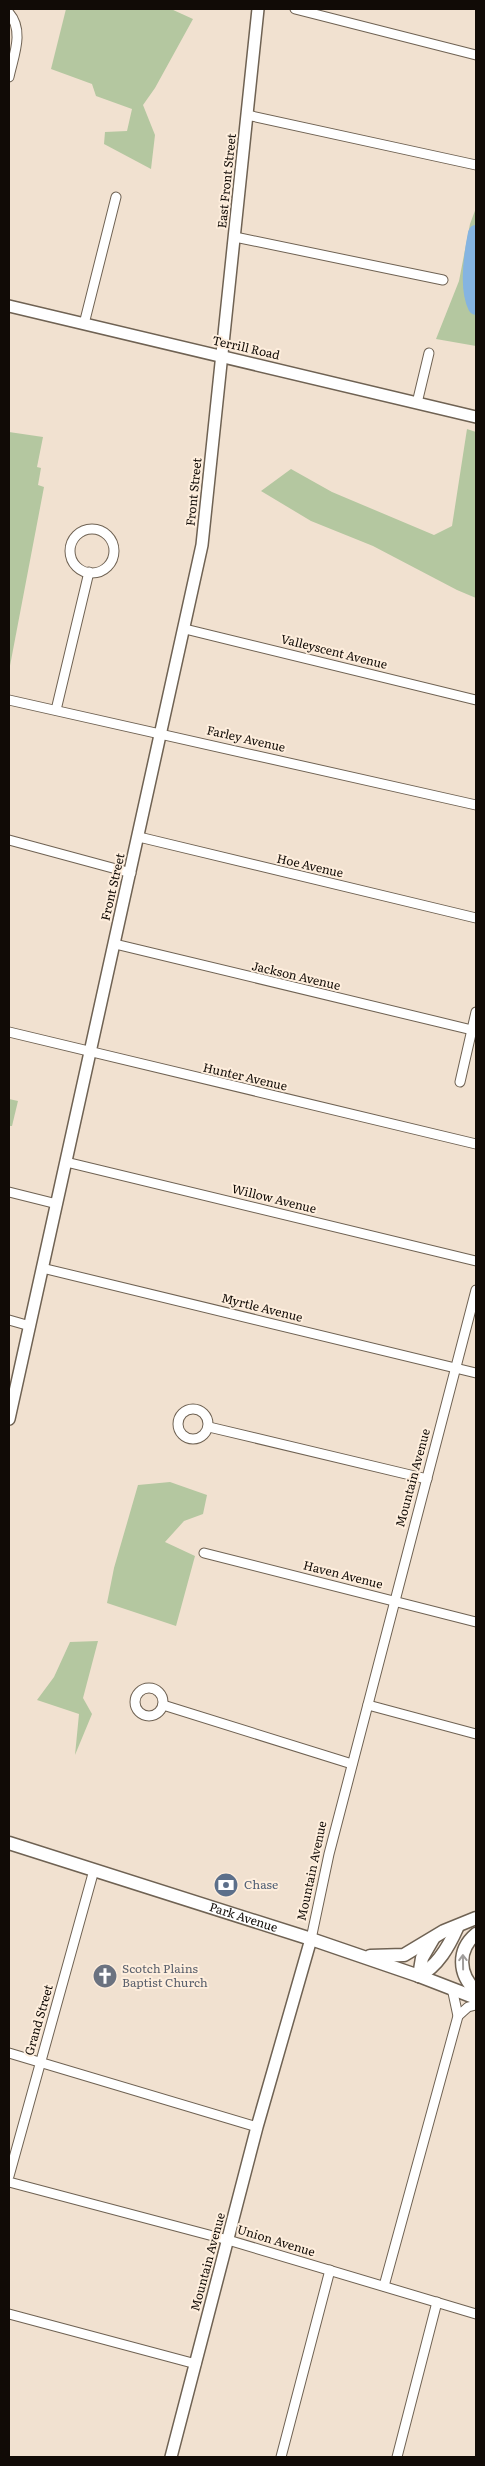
<svg xmlns="http://www.w3.org/2000/svg" width="485" height="2466" font-family="Literata,serif">
<rect width="100%" height="100%" fill="#f1e1d0"/>
<g fill="#b4c7a0">
<path d="M66 9H171L193 19 155 88 143 105 155 135 151 169 104 144 105 132 127 131 132 109 96 96 92 84 51 69Z"/>
<path d="M476 208V346L436 339 459 281 470 224Z"/>
<path d="M467 429 476 432V598L457 590 373 546 311 521 261 491 291 469 332 492 434 535 452 526Z"/>
<path d="M9 432 43 437 37 467 41 468 38 485 44 487 9 671Z"/>
<path d="M9 1099 18 1101 12 1126H9Z"/>
<path d="M170 1482 207 1495 203 1514 184 1521 165 1542 195 1556 176 1626 107 1603 114 1568 138 1485Z"/>
<path d="M98 1641 83 1698 92 1714 75 1755 79 1714 37 1700 54 1677 70 1642Z"/>
</g>
<g fill="none" stroke-linecap="round" stroke-linejoin="round">
<path stroke="#85b4e1" stroke-width="16" d="M476 233C472 253 467 289 476 307"/>
<defs>
<g id="minor">
<path d="M295 9 476 55"/>
<path d="M9 13C25 31 13 57 9 77"/>
<path d="M247 115 476 165"/>
<path d="M235 237 443 280"/>
<path d="M84 324 116 197"/>
<path d="M417 403 429 353"/>
<circle cx="92" cy="551" r="22"/>
<path d="M185 629 476 700"/>
<path d="M9 700 476 805"/>
<path d="M56 710 89 572"/>
<path d="M139 837 476 918"/>
<path d="M9 840 131 873"/>
<path d="M115 944 472 1030"/>
<path d="M9 1032 476 1144"/>
<path d="M460 1082 476 1012"/>
<path d="M66 1162 476 1261"/>
<path d="M9 1192 57 1204"/>
<path d="M42 1268 476 1373"/>
<path d="M9 1320 30 1326"/>
<circle cx="193" cy="1424" r="15"/>
<path d="M209 1427 427 1479"/>
<path d="M204 1553 476 1622"/>
<circle cx="149" cy="1702" r="14"/>
<path d="M163 1705 352 1764"/>
<path d="M368 1705 476 1734"/>
<path d="M311 1939 329 1854 476 1290"/>
<path d="M458 2016 468 2007 476 2005"/>
<path d="M9 2053 257 2127"/>
<path d="M9 2176 94 1870"/>
<path d="M9 2182 228 2240 476 2314"/>
<path d="M384 2286 458 2016 452 1988"/>
<path d="M9 2314 196 2364"/>
<path d="M281 2457 330 2270"/>
<path d="M397 2457 437 2302"/>
</g>
<g id="tertiary">
<path d="M9 306 476 417"/>
<path d="M9 1419 202 545 258 9"/>
<path d="M171 2457 257 2127 311 1939"/>
</g>
<g id="secondary">
<path id="s1" d="M9 1843 311 1939 419 1976 476 1998"/>
<path d="M476 1934C457 1950 458 1974 476 1991"/>
<path d="M370 1956 404 1955 444 1931 476 1918"/>
<path d="M419 1976C438 1966 449 1946 457 1928"/>
<path d="M419 1976 422 1958 433 1939"/>
</g>
</defs>
<use href="#minor" stroke="#6f6253" stroke-width="11"/>
<use href="#tertiary" stroke="#6f6253" stroke-width="14"/>
<use href="#secondary" stroke="#6f6253" stroke-width="15"/>
<use href="#minor" stroke="#fff" stroke-width="9"/>
<use href="#tertiary" stroke="#fff" stroke-width="11"/>
<use href="#secondary" stroke="#fff" stroke-width="12"/>
</g>
<defs><path id="oneway-shaft" d="M-6 0H5M1.5-3L5.5 0L1.5 3" fill="none" stroke-width="1.6" stroke-linecap="round" stroke-linejoin="round" transform="scale(1.25)"/></defs>
<use stroke="#a09d9b" href="#oneway-shaft" transform="translate(463 1962) rotate(-91)"/>
<defs>
<symbol id="bank-disc" viewBox="-11 -11 22 22"><circle r="9.5" fill="#5c6f8a" stroke="#feeedd"/><path d="M-6-4H6V4H-6ZM0-2.3a2.3 2.3 0 1 0 0 4.6a2.3 2.3 0 1 0 0-4.6Z" fill="#fff"/></symbol>
<symbol id="church-disc" viewBox="-11 -11 22 22"><circle r="9.5" fill="#6b7280" stroke="#feeedd"/><path d="M-1.2-6h2.4v3.5h3.3v2.4h-3.3V6h-2.4V-.1h-3.3v-2.4h3.3Z" fill="#fff"/></symbol>
</defs>
<g fill-rule="evenodd">
<use href="#bank-disc" x="212" y="1871" width="28" height="28"/>
<use href="#church-disc" x="91" y="1962" width="28" height="28"/>
</g>
<g text-anchor="middle" stroke-width="4" stroke-linejoin="round" paint-order="stroke">
<g font-size="12" fill="#110b06" stroke="#feeedd">
<text transform="translate(227 181) rotate(-84)" y="4">East Front Street</text>
<text transform="translate(246 348) rotate(13)" y="4">Terrill Road</text>
<text transform="translate(194 492) rotate(-84)" y="4">Front Street</text>
<text transform="translate(334 652) rotate(14)" y="4">Valleyscent Avenue</text>
<text transform="translate(246 739) rotate(13)" y="4">Farley Avenue</text>
<text transform="translate(310 866) rotate(13)" y="4">Hoe Avenue</text>
<text transform="translate(113 887) rotate(-77)" y="4">Front Street</text>
<text transform="translate(296 976) rotate(13)" y="4">Jackson Avenue</text>
<text transform="translate(245 1077) rotate(13)" y="4">Hunter Avenue</text>
<text transform="translate(274 1199) rotate(14)" y="4">Willow Avenue</text>
<text transform="translate(262 1308) rotate(14)" y="4">Myrtle Avenue</text>
<text transform="translate(413 1478) rotate(-75)" y="4">Mountain Avenue</text>
<text transform="translate(343 1575) rotate(14)" y="4">Haven Avenue</text>
<text transform="translate(312 1871) rotate(-78)" y="4">Mountain Avenue</text>
<text dy="4" stroke="none"><textPath href="#s1" startOffset="246">Park Avenue</textPath></text>
<text transform="translate(39 2020) rotate(-74)" y="4">Grand Street</text>
<text transform="translate(276 2241) rotate(17)" y="4">Union Avenue</text>
<text transform="translate(208 2262) rotate(-75)" y="4">Mountain Avenue</text>
</g>
<g font-size="12" fill="#4e5e75" stroke="#feeedd" text-anchor="start">
<text x="244" y="1889">Chase</text>
</g>
<g font-size="12" fill="#5b616d" stroke="#feeedd" text-anchor="start">
<text x="122" y="1973">Scotch Plains<tspan x="122" dy="14">Baptist Church</tspan></text>
</g>
</g>
<rect width="485" height="2466" fill="none" stroke="#110b06" stroke-width="20"/>
</svg>
